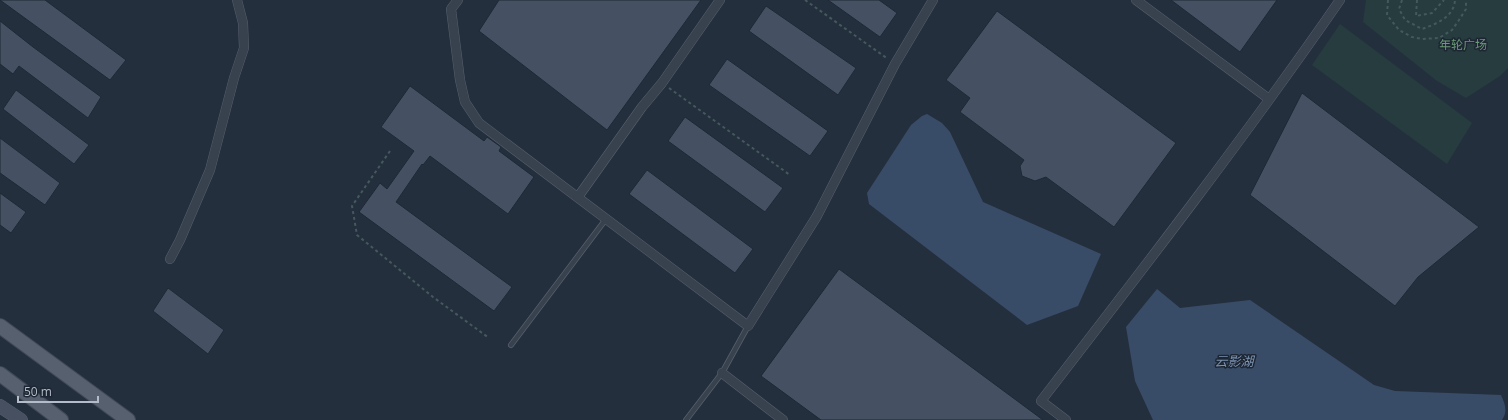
<svg xmlns="http://www.w3.org/2000/svg" width="1508" height="420" font-family="'Open Sans','Noto Sans SC',sans-serif">
<rect width="100%" height="100%" fill="#242f3e"/>
<g fill="#263c3f">
<path d="M1366 0H1508V68L1500 76 1466 98 1437 81 1363 22Z"/>
<path d="M1340 24 1472 123 1447 164 1312 65Z"/>
</g>
<g fill="#394c67">
<path d="M927 114 942 123 950 132 983 202 1101 254 1078 306 1027 325 869 204 867 193 911 125 922 116Z"/>
<path d="M1157 289 1180 308 1250 300 1374 385 1395 391 1501 395C1505 404 1508 411 1502 420H1153L1135 381 1126 327Z"/>
</g>
<g fill="#455162" stroke="#1f2835">
<path d="M0 0H45L126 60 110 80Z"/>
<path d="M499 0H701L607 130 479 31Z"/>
<path d="M828 0H879L897 13 880 37Z"/>
<path d="M1171 0H1277L1240 52Z"/>
<path d="M766 6 856 68 838 95 749 31Z"/>
<path d="M997 11 1176 143 1114 227 1046 177 1035 181 1022 176 1020 166 1024 160 960 112 970 98 946 80Z"/>
<path d="M0 21 33 47 101 97 88 118 19 66 13 74 0 64Z"/>
<path d="M727 59 828 131 810 156 709 85Z"/>
<path d="M410 86 484 141 487 137 501 147 499 151 534 177 508 214 430 156 423 165 422 164 396 202 512 287 494 311 359 212 380 183 387 189 414 151 381 127Z"/>
<path d="M16 90 89 145 74 164 3 109Z"/>
<path d="M1302 93 1479 227 1418 277 1395 306 1250 195Z"/>
<path d="M685 117 783 188 765 212 668 141Z"/>
<path d="M0 138 60 183 45 205 0 173Z"/>
<path d="M647 170 753 249 735 273 629 194Z"/>
<path d="M0 193 26 212 11 233 0 225Z"/>
<path d="M839 269 1043 420H821L761 376Z"/>
<path d="M168 288 224 330 208 354 153 311Z"/>
</g>
<g fill="none" stroke-linecap="round" stroke-linejoin="round">
<defs>
<g id="lane">
<path d="M511 345 606 219"/>
<path d="M686 420 722 373 748 326"/>
</g>
<g id="street">
<path d="M458 0 451 9 460 80 465 102 479 123 748 326 817 216 895 64 933 0"/>
<path d="M1136 0 1269 99"/>
<path d="M578 197 642 107 662 83 720 0"/>
<path d="M170 259 180 240 210 170 234 78 244 48 243 23 237 0"/>
<path d="M722 373 783 420"/>
<path d="M1066 420 1041 401C1143 269 1245 137 1340 0"/>
</g>
<path id="secondary" d="M0 406 21 420"/>
<g id="primary">
<path d="M0 326 128 420"/>
<path d="M0 374 61 420"/>
</g>
</defs>
<use href="#lane" stroke="#565f6c" stroke-width="6"/>
<use href="#street" stroke="#565f6c" stroke-width="10"/>
<use href="#secondary" stroke="#565f6c" stroke-width="14"/>
<use href="#primary" stroke="#414a57" stroke-width="16"/>
<g stroke="#44595c" stroke-width="2" stroke-dasharray="3 3" stroke-linecap="butt">
<path d="M805 0 888 59"/>
<path d="M1388 0 1387 15 1399 30 1412 37 1422 39 1439 38 1452 30 1459 20 1466 9V0"/>
<path d="M1402 0 1399 9 1405 20 1422 29C1436 24 1454 17 1455 0"/>
<path d="M1417 0 1416 16 1432 13 1444 0"/>
<path d="M669 88 790 175"/>
<path d="M390 151 352 206 357 235 433 297 489 338"/>
</g>
<use href="#lane" stroke="#38414e" stroke-width="4.5"/>
<use href="#street" stroke="#38414e" stroke-width="9"/>
<use href="#secondary" stroke="#465061" stroke-width="13"/>
<use href="#primary" stroke="#56606e" stroke-width="14"/>
</g>
<g text-anchor="middle" stroke-width="3" stroke-linejoin="round" paint-order="stroke">
<g font-size="12" fill="#6b9a76" stroke="#1d2633">
<text x="1463" y="49">年轮广场</text>
</g>
<g font-size="13" font-style="italic" fill="#7c92b1" stroke="#1d2633">
<text x="1234" y="366">云影湖</text>
</g>
</g>
<path d="M18 396v6h80v-6" fill="none" stroke="#b4bcc9" stroke-width="2"/>
<text x="24" y="396" font-size="12" fill="#b4bcc9" stroke="#1d2633" stroke-width="3" paint-order="stroke">50 m</text>
</svg>
